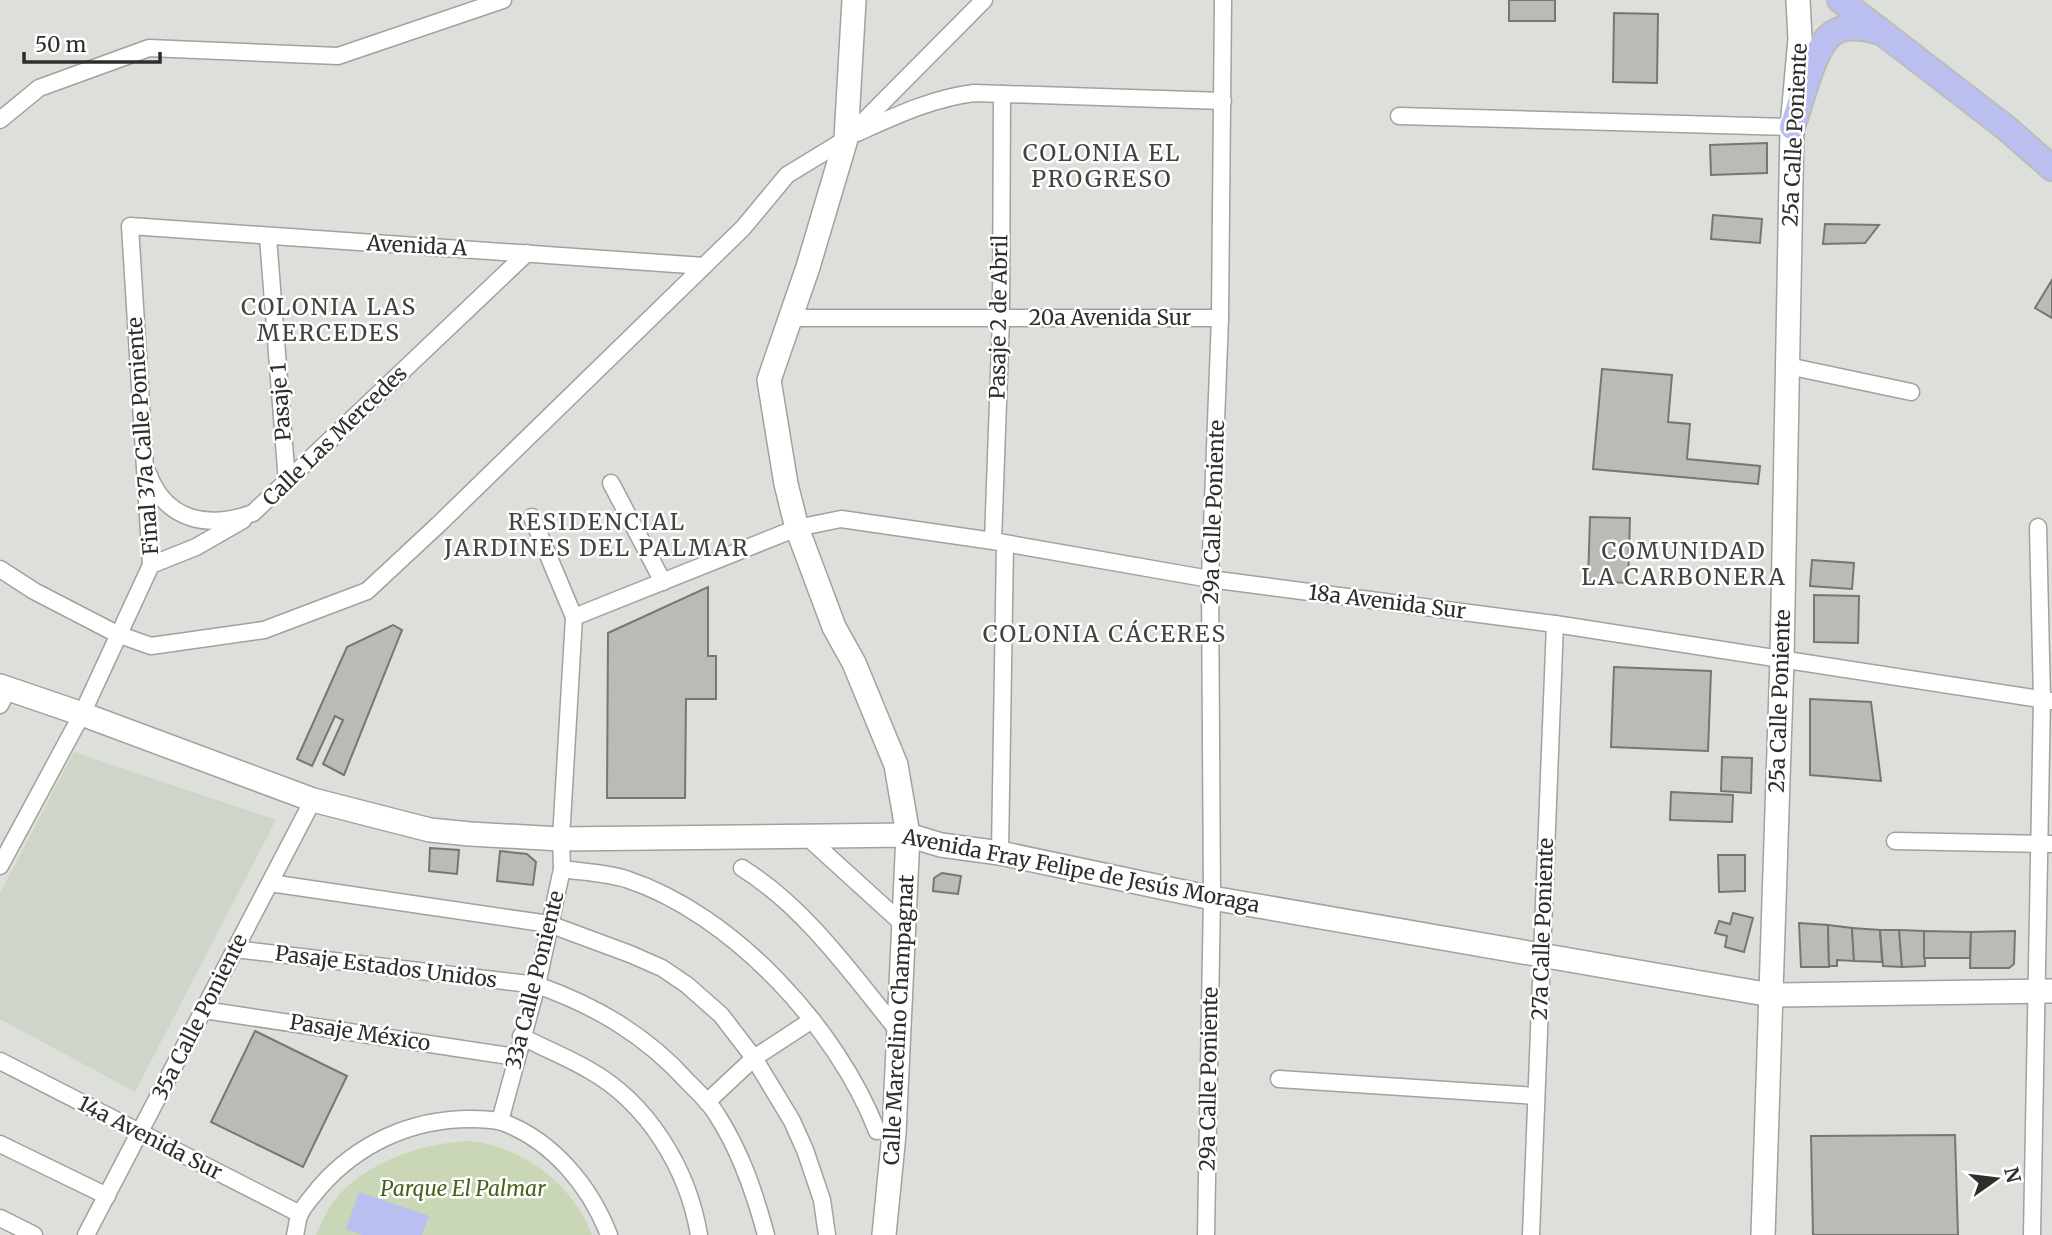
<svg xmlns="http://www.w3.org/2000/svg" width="2052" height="1235" font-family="Merriweather,serif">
<rect width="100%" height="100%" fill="#dde0da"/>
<path fill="#cfd5c8" d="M74 752 276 820 135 1092 0 1019V893Z"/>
<path fill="#c9d7b6" d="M469 1141C522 1146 574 1185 592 1235H316C321 1224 326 1211 334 1201 364 1162 422 1143 469 1141Z"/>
<path fill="#b9bff0" d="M359 1192 429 1216 422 1235H362L346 1229Z"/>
<g fill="#b9bcb6" stroke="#747772" stroke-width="2">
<rect x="1509" y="0" width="46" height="21"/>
<path d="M1614 13 1658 14 1657 83 1613 82Z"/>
<path d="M1767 143V173L1711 175 1710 145Z"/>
<path d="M1713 215 1762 219 1760 243 1711 239Z"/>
<path d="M1825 224 1879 225 1865 243 1823 244Z"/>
<path d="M2052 280V318L2035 308Z"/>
<path d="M1602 369 1672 375 1668 422 1690 424 1687 459 1760 466 1758 484 1593 469Z"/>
<path d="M1590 517 1630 518 1628 583 1588 581Z"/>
<path d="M1812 560 1854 563 1852 589 1810 586Z"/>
<path d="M708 587V656H716V699H686L685 798H607L608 633Z"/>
<path d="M1814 595 1859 596 1858 643 1814 642Z"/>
<path d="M393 625 402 630 344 775 323 764 343 720 335 716 312 766 297 759 347 647Z"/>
<path d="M1614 667 1711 671 1708 751 1611 747Z"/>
<path d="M1810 699 1871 702 1881 781 1810 775Z"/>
<path d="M1722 757 1752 758 1751 793 1721 791Z"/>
<path d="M1671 792 1733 795 1732 822 1670 820Z"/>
<path d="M430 848 459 850 457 874 429 871Z"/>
<path d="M500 851 527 854 536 862 533 885 497 881Z"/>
<path d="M1718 855H1745V891L1719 892Z"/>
<path d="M942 873 961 876 958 894 933 891 934 878Z"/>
<path d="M1733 913 1753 918 1744 952 1725 947 1727 936 1715 933 1719 921 1730 924Z"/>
<path d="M1799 923 1828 925 1829 967H1801Z"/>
<path d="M1828 925 1852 928 1854 961 1837 960V966H1829Z"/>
<path d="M1852 928 1880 930 1882 962 1854 961Z"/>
<path d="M1880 930H1899L1902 967 1883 966Z"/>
<path d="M1899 930 1924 931 1925 966 1902 967Z"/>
<path d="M1924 931 1971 932 1970 958H1924Z"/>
<path d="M2015 931 2014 964 2009 968H1970L1971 932Z"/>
<path d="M255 1031 347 1076 303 1167 211 1122Z"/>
<path d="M1955 1135 1958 1235H1813L1811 1136Z"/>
</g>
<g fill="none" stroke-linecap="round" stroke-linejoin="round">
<defs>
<g id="street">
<path d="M1399 116 1792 127"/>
<path d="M0 120 39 88 149 48 338 56 503 0"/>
<path d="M857 133C895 116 933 98 974 93L1223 101"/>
<path d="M268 237 287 482"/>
<path d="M791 318H1220"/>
<path d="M1788 366 1911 392"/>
<path d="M148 473C166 522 209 529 253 513L527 253"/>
<path d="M611 483 663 582"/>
<path d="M532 517 574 617"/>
<path d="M993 541 1001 318 1002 94"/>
<path d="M151 565 196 547 243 520"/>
<path d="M0 569 34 591 117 634 151 646 264 630 367 591 439 524 704 266 743 228 787 175 846 139 984 0"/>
<path d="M0 705 8 689"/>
<path d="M805 835 904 925"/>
<path d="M1895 841 2052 844"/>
<path d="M1000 853 1005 544"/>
<path d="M0 866 82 714 151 565 130 226 704 266"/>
<path d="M742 868C806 908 852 974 899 1032"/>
<path d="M562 869C583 872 606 873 626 879 733 914 837 1028 877 1131"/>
<path d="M270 883 549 924 630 954 662 968 687 985 721 1015 754 1058 792 1121 805 1150 822 1200 827 1235"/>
<path d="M235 949 537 985C596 1006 646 1035 689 1083 699 1093 710 1103 717 1115 741 1152 755 1194 766 1235"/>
<path d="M204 1010 516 1057"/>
<path d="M521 1036C543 1048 567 1057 589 1070 648 1103 688 1169 699 1235"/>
<path d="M0 1061 300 1214"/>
<path d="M1279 1079 1536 1096"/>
<path d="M707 1102 754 1058 812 1020"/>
<path d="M500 1121 537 985 562 869 561 839 574 617 797 528 841 519 993 541 1210 579 1555 624 2052 701"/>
<path d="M0 1144 107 1196"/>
<path d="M0 1218 34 1235"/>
<path d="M86 1235 313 800"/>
<path d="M295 1235C297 1228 297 1220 300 1214 304 1205 313 1196 319 1188 357 1144 411 1119 470 1119 480 1119 492 1119 502 1122 552 1140 590 1186 609 1235"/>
<path d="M1206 1235 1212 898 1210 579 1220 318 1223 0"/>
<path d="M1531 1235 1555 624"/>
<path d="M2032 1235 2042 699 2038 527"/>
</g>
<g id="secondary">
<path d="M854 0 846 139 808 267 769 380 786 484 797 528 834 627 854 663 896 765 908 835 894 1134 884 1235"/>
<path d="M0 686 82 714 313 800 430 830 470 834 561 839 908 835 941 845 1000 853 1212 898 1771 995 2052 991"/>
<path d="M1763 1235 1782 659 1792 127 1800 39 1798 0"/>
</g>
<g id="primary">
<path d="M1840 0 2005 127 2052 168"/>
<path d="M1792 127C1798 110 1803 92 1809 75 1823 34 1835 19 1880 32"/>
</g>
</defs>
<use href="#street" stroke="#a0a29d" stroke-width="19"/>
<use href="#secondary" stroke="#a0a29d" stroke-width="26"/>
<use href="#primary" stroke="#bcbcbb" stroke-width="28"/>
<use href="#street" stroke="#fff" stroke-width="16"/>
<use href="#secondary" stroke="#fff" stroke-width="23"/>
<use href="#primary" stroke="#bbbfef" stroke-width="24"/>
</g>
<g text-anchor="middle" stroke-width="5" stroke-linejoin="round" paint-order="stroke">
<g font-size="21" fill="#2e2f2c" stroke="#fff">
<text transform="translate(1795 135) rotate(-87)" y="7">25a Calle Poniente</text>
<text transform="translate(417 246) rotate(3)" y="7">Avenida A</text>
<text transform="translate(999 317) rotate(-89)" y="7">Pasaje 2 de Abril</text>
<text x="1110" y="325">20a Avenida Sur</text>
<text transform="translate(281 402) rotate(-94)" y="7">Pasaje 1</text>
<text transform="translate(143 436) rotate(-94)" y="7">Final 37a Calle Poniente</text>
<text transform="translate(335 436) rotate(-44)" y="7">Calle Las Mercedes</text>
<text transform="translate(1214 512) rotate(-88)" y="7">29a Calle Poniente</text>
<text transform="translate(1387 602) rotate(7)" y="7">18a Avenida Sur</text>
<text transform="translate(1780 701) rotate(-88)" y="7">25a Calle Poniente</text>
<text transform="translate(1081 871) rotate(11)" y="7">Avenida Fray Felipe de Jesús Moraga</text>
<text transform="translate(1543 929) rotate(-88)" y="7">27a Calle Poniente</text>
<text transform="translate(386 967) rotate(7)" y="7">Pasaje Estados Unidos</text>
<text transform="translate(535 980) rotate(-76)" y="7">33a Calle Poniente</text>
<text transform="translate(200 1017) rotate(-63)" y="7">35a Calle Poniente</text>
<text transform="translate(899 1020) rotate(-87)" y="7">Calle Marcelino Champagnat</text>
<text transform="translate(360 1033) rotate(9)" y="7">Pasaje México</text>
<text transform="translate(1209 1079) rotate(-89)" y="7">29a Calle Poniente</text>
<text transform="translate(150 1138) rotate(27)" y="7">14a Avenida Sur</text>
</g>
<g font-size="21" font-style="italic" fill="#48601b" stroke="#fff">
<text x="463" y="1196">Parque El Palmar</text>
</g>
<g font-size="23" letter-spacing="2" fill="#41433e" stroke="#fff">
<text x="1102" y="161">COLONIA EL<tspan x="1102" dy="26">PROGRESO</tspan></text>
<text x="329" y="315">COLONIA LAS<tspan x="329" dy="26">MERCEDES</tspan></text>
<text x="597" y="530">RESIDENCIAL<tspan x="597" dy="26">JARDINES DEL PALMAR</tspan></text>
<text x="1684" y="559">COMUNIDAD<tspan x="1684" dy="26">LA CARBONERA</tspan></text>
<text x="1105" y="642">COLONIA CÁCERES</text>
</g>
</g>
<g transform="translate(1996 1179) rotate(76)" stroke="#ffffff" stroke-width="5" paint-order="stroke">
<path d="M0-5L12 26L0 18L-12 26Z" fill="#2e2f2c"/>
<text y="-10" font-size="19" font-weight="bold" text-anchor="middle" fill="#2e2f2c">N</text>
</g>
<path d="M24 52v10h136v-10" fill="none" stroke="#2e2f2c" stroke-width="3.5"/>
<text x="35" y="52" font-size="21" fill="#2e2f2c" stroke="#ffffff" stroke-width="5" paint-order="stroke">50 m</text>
</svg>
